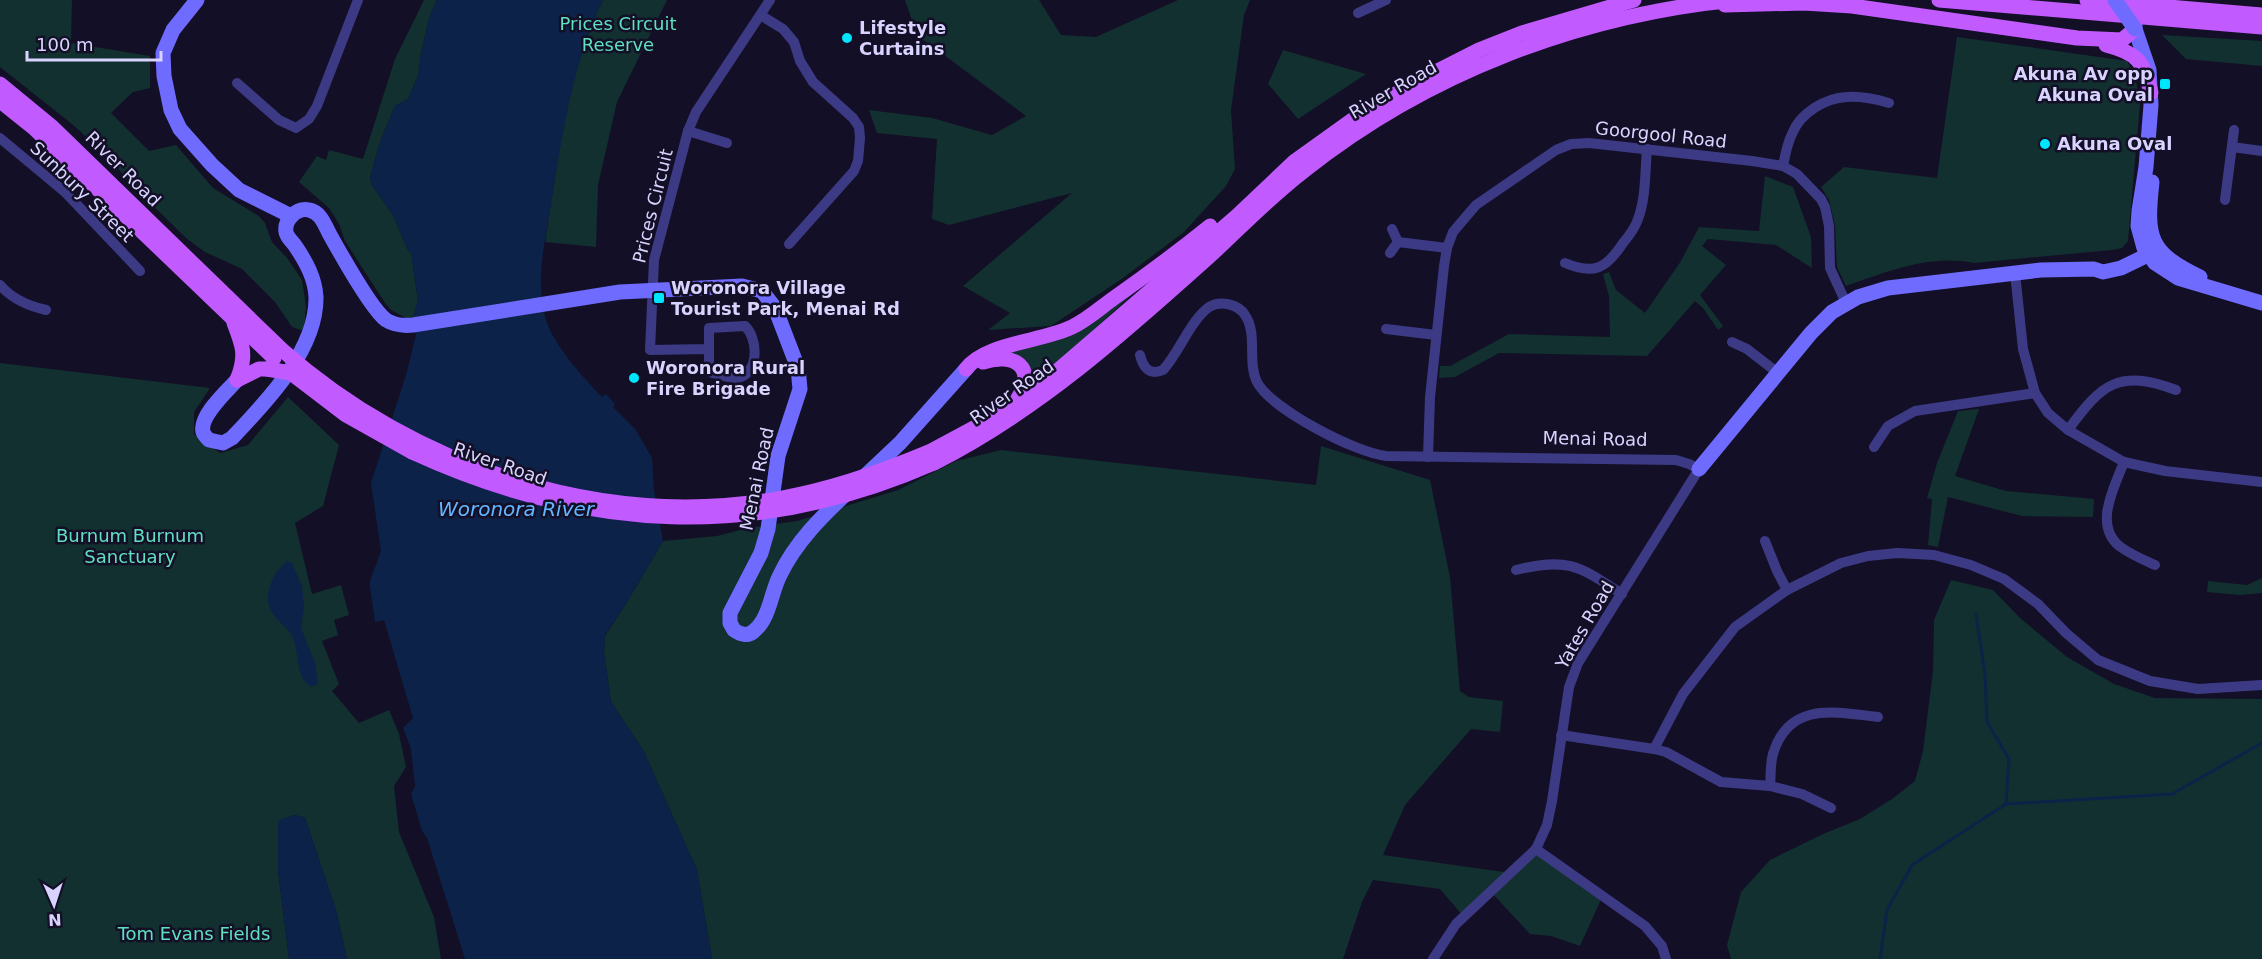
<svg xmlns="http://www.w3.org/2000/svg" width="2262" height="959" font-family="'DejaVu Sans',sans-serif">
<rect width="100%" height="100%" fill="#130f26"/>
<g fill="#12302f">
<path d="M0 0H72L71 43 150 56V88L133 92 111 113 149 151 176 145 213 188 259 216 265 223 272 242 287 258 302 280 306 306 304 331 292 327 275 302 242 269 205 252 187 239 135 188 107 156 72 124 0 67Z"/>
<path d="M424 0H437L430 15 421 53 418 76 408 99 395 106 379 145 370 178 372 185 393 215 408 250 411 253 418 300 413 317 408 319 391 310 385 303 345 241 339 224 329 208 299 182 317 156 326 160 329 150 363 159 395 59Z"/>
<path d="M603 0H667L617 102 598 185 596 247 545 242C558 163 567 72 603 0Z"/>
<path d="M905 0H1039L1061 35 1096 37 1178 0H1250L1244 15 1231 110 1235 169 1226 186 1184 232 1123 278 1051 326 988 330 1010 313 963 286 1072 193 949 225 932 219 937 139 877 133 869 110 932 118 992 135 1026 116 917 35Z"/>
<path d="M2162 35 2262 41V66L2186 59Z"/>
<path d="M1957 37 2127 61 2135 75 2140 104 2128 241 2122 248 2112 250 1974 263C1930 254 1887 272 1846 286L1837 267 1835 226 1829 200 1821 187 1844 167 1937 178Z"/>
<path d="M1283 50 1366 74 1298 119 1268 84Z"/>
<path d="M1765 176 1793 187 1811 237 1812 268 1776 245 1708 239 1702 246 1726 265 1700 295 1723 326 1718 330 1703 308 1695 301 1647 356 1499 353 1455 377 1439 378 1440 366H1450L1509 334 1610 337 1609 296 1603 274 1609 272 1616 290 1645 313 1681 261 1699 227 1759 231Z"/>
<path d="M1137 290 1056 364 1035 379 1026 360 1007 353Z"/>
<path d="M0 363 210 388 194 412V434L220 453 248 445 288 397 339 445 323 506 295 523 312 594 341 585 349 615 334 620 338 635 322 641 339 684 332 691 359 723 389 710 399 734 406 767 394 786 399 832 434 917 441 959H347L336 910 305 818 295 815 278 822V871L289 959H0Z"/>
<path d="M1979 409 1955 476 2006 491 2094 499 2093 517 2022 516 1948 497 1938 547 1928 545 1932 499 1927 498 1937 463 1958 411Z"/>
<path d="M1321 446 1430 480 1450 577 1460 691 1469 697 1503 701 1500 732 1471 729 1405 805 1383 855 1511 873 1536 849 1602 897 1580 946 1551 936 1530 934 1491 892 1464 917 1440 889 1373 880 1362 902 1343 959H712L697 870 643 750 611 702 604 652 605 636 627 602 663 541 717 536 748 528 797 521 898 490 956 461 1001 450 1316 485Z"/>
<path d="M2262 578V593L2240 595 2207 592 2208 581 2247 585Z"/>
<path d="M1951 580 1993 590 2020 618 2067 657 2114 684 2155 698 2262 699V959H1731L1727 945 1741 892 1770 860 1823 834 1860 819 1892 799 1915 781 1923 751 1933 671 1934 620Z"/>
</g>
<g fill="#0c2248">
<path d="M437 0H603C573 61 563 132 552 198 546 238 534 280 546 320 555 347 583 377 602 397L606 394 615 404 613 407 636 430 652 458 654 490 663 541 627 602 605 635 604 652 611 702 643 750 697 870 712 959H465L427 838 422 831 411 794 415 786 411 749 403 728 413 718 384 620 375 622 370 587V581L381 551 371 483 406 375 416 335 413 317 418 300 411 253 408 250 393 215 372 185 370 178 379 145 395 106 408 99 418 76 421 53 430 15Z"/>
<path d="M287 561 292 563 302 586 304 607 301 628 315 663 318 684 311 687C296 678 299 656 294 641 290 628 277 622 271 611 262 595 274 571 287 561Z"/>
<path d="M295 815 305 818 336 910 347 959H289L278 871V822L283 818Z"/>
</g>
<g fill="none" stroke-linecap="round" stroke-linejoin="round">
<g stroke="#0c2248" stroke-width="3">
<path d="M1976 614 1985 675 1987 722 2009 759 2006 804"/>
<path d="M1880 959 1887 910 1912 865 2006 804 2172 794 2262 743"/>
</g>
<g stroke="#3d3a85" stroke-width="10">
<path d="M1358 13 1386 0"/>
<path d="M762 16 783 29 794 42 800 61 813 82 853 118 859 127 860 138 858 161 854 171 789 244"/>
<path d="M237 83 279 120 296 128 309 119 317 106 358 0"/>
<path d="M688 131 727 143"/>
<path d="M0 138 66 193 140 271"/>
<path d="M2232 147 2262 151"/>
<path d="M1783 166C1785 155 1787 144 1792 134 1800 113 1825 98 1847 97 1861 96 1875 99 1889 103"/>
<path d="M2225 200 2234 130"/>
<path d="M1398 242 1447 248"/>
<path d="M1390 253 1398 242 1392 229"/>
<path d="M1565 263C1594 275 1606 269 1623 243 1629 236 1635 228 1638 219 1646 198 1645 171 1647 149"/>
<path d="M2015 273 2023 349 2035 393 2048 413 2068 430 2124 462 2165 471 2262 482"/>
<path d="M0 285C12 299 28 306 46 310"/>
<path d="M1386 329 1436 335"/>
<path d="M1732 342 1747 349 1778 373"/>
<path d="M709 349V369L712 373C720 374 733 380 741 377 760 369 757 337 745 326L709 328V349L650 350 654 260 688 131 696 112 770 0"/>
<path d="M1140 355C1143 367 1149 376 1163 370 1179 353 1190 321 1209 307 1220 300 1238 304 1245 315 1258 334 1247 362 1257 382 1271 409 1356 453 1386 456L1676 460 1689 464 1699 469 1578 663 1569 687 1552 801 1547 825 1536 849 1456 924 1433 959"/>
<path d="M2068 430C2102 383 2119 369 2176 390"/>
<path d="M1874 447 1888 426 1915 411 2035 393"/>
<path d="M1428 457 1430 397 1444 266 1447 248 1453 232 1476 205 1556 150 1571 144 1589 143 1752 161 1783 166 1797 174 1821 199 1825 207 1829 226 1830 268 1846 303"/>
<path d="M2124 462C2114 488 2092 527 2122 548 2132 555 2144 560 2155 565"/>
<path d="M1765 541 1777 571 1787 590"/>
<path d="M1516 570C1568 557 1579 566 1622 594"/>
<path d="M1561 735 1654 749 1666 752 1721 782 1770 786 1802 794 1831 808"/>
<path d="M1654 749 1683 694 1735 627 1787 590 1841 563 1868 556 1897 553 1934 555 1971 565 2004 579 2038 604 2066 633 2098 660 2150 681 2198 689 2262 685"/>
<path d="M1770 786C1771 776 1770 764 1773 754 1789 701 1835 712 1878 717"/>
<path d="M1536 849 1645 926 1662 946 1666 959"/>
</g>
<g stroke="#6f6bff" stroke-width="15">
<path d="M197 0 173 30 163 53 164 76 171 110 180 129 212 165 239 190 291 216"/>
<path d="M2135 17V29L2149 70 2151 105 2146 167 2139 211 2138 226 2144 248 2155 263 2178 278 2262 303"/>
<path d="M2152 182C2146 237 2148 252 2200 277"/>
<path d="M237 380C227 391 199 416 203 432 204 435 207 438 209 440L223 443 232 438C266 402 317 350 316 297 315 278 306 262 296 247 293 242 287 238 286 232 284 220 297 207 309 210 320 212 324 223 329 233 339 251 371 309 386 320 394 325 404 326 413 325L620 292 742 286 762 291 775 308 798 368 800 389 778 456 768 529 761 553 730 613V623L734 630C741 635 749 637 755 630 770 617 771 592 780 575 795 543 822 516 848 492"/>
<path d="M1699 469 1811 333 1832 312 1858 297 1888 288 2041 270 2094 269 2103 272 2121 268 2158 250"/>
<path d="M865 476 900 443 966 369"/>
</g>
<g stroke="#c25bff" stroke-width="15">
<path d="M1939 0 2262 27"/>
<path d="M2087 0 2262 15"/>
<path d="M1725 5 1804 3 1852 6 2077 38 2122 40 2135 29"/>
<path d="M2106 45C2138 53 2144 62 2151 93"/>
<path d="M0 84 51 126 281 349"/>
<path d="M0 101 35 129 274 358"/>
<path d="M234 323C243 346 247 356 237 380"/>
<path d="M983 362C1014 352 1038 367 1017 400"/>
<path d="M966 369C985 343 1041 342 1072 327 1087 320 1100 308 1114 298 1147 275 1179 251 1210 226"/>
<path d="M291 373 346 415 412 452"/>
<path d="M237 380 259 369H267"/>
<path d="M929 452 996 416 1048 379 1237 216 1295 161 1355 118 1418 81 1479 50 1522 33 1634 0"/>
<path d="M934 463C1039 410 1126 331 1213 253 1243 225 1272 195 1305 170 1427 73 1580 15 1735 0"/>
</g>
<path stroke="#6f6bff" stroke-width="15" d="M2115 0 2135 29"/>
<g stroke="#c25bff" stroke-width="15">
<path d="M281 349C415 468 604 531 782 498 833 489 881 472 929 452"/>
<path d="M267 369 291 373"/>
<path d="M412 452C586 532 757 541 934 463"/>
</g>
</g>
<g fill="#00e5ff" stroke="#130f26" stroke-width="2">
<circle cx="847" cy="38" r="6"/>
<rect x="2159" y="78" width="12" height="12" rx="3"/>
<circle cx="2045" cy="144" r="6"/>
<rect x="653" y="292" width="12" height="12" rx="3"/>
<circle cx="634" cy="378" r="6"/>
</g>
<g text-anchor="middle" stroke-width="5" stroke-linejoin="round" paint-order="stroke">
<g font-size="18" fill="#5fe0c0" stroke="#130f26">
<text x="618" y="30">Prices Circuit<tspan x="618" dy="21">Reserve</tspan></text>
<text x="130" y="542">Burnum Burnum<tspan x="130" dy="21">Sanctuary</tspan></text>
<text x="194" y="940">Tom Evans Fields</text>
</g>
<g font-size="18" font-weight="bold" fill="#d9d4ff" stroke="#130f26" text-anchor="start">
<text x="859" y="34">Lifestyle<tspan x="859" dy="21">Curtains</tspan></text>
<text x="2153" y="80" text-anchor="end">Akuna Av opp<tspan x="2153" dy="21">Akuna Oval</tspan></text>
<text x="2057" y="150">Akuna Oval</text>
<text x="671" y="294">Woronora Village<tspan x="671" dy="21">Tourist Park, Menai Rd</tspan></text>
<text x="646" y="374">Woronora Rural<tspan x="646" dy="21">Fire Brigade</tspan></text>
</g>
<g font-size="18" fill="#d9d4ff" stroke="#130f26">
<text transform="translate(1393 90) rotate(-30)" y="6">River Road</text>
<text transform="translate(1661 135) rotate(6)" y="6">Goorgool Road</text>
<text transform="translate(123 169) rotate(45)" y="6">River Road</text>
<text transform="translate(82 192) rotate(44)" y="6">Sunbury Street</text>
<text transform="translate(653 206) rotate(-76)" y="6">Prices Circuit</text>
<text transform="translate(1012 392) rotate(-35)" y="6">River Road</text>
<text transform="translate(1595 439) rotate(1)" y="6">Menai Road</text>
<text transform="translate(500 464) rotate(19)" y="6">River Road</text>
<text transform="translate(757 479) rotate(-78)" y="6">Menai Road</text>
<text transform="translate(1585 625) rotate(-60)" y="6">Yates Road</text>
</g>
<g font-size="20" font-style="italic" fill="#62b6ff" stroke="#130f26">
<text x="516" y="516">Woronora River</text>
</g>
</g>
<g transform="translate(54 905) rotate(177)" stroke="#130f26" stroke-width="4.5" paint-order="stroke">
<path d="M0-4.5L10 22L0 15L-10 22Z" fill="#d9d4ff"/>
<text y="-9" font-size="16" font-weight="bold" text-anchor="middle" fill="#d9d4ff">N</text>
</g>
<path d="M27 51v9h134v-9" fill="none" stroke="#d9d4ff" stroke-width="3"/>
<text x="36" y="51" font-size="18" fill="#d9d4ff" stroke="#130f26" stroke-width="4.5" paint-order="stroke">100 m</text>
</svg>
